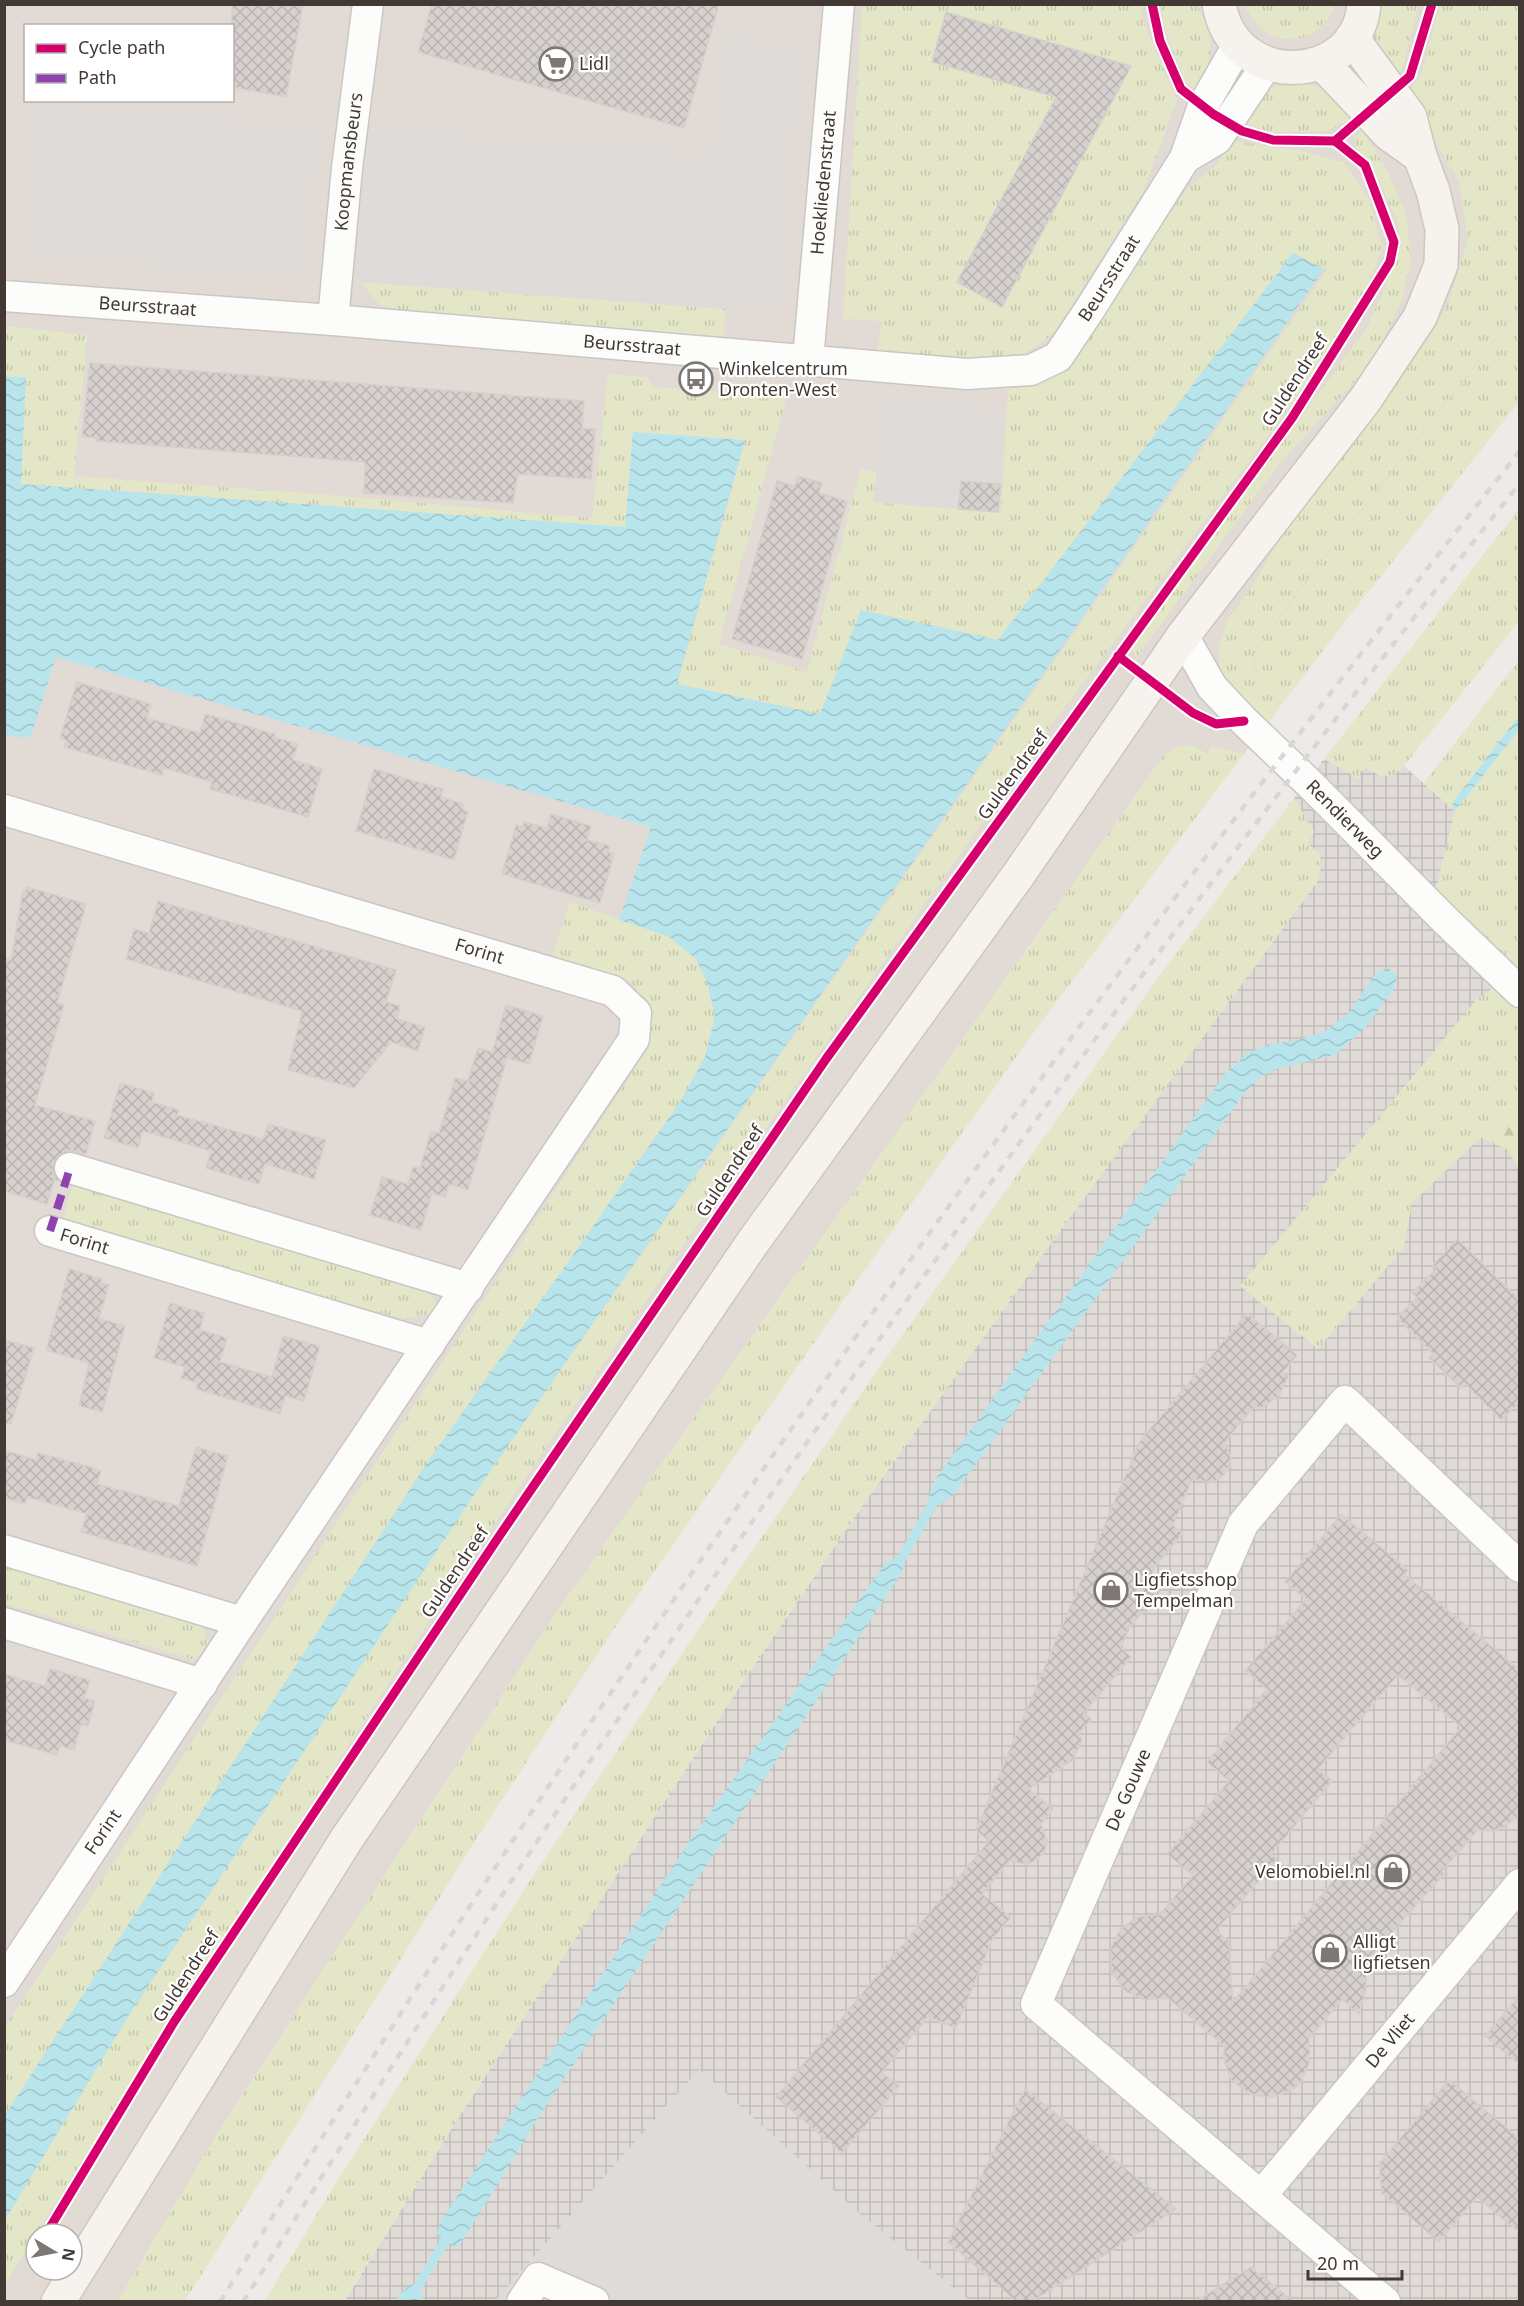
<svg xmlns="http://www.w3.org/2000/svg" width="1524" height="2306" font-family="'Noto Sans',sans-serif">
<defs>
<pattern id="industrial-grid" width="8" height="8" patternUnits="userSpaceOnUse" patternTransform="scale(1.5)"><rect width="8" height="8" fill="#e1dbd8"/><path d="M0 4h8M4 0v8" fill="none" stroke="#c2bdba"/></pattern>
<pattern id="grass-tufts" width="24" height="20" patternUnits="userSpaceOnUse" patternTransform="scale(1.5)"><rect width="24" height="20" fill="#e3e7c7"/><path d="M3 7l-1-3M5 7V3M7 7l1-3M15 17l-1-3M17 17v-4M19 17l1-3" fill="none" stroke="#c4c7ac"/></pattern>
<pattern id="forest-firs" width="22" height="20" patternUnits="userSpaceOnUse" patternTransform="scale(1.5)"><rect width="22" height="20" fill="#e3e7c7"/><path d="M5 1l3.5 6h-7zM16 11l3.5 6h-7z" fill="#c4c7ac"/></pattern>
<pattern id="water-waves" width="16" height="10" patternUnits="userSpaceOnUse" patternTransform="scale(1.5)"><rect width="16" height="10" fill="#b8e4eb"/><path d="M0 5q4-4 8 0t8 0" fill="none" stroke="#9fc4ca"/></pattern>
<pattern id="building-cross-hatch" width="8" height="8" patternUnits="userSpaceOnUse" patternTransform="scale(1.5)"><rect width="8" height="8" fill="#d6d1ce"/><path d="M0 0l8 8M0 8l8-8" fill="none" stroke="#b9b4b2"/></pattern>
</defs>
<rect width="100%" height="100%" fill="#eeeae7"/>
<path fill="#e2dad4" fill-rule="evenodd" d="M5 5H1519V311L1314 572 1257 649 1275 714 1244 754 1212 747 1207 755 1180 745 1165 754 563 1603 432 1802 218 2133 118 2301 5 2302ZM26 26H232V100H26ZM36 2234H72V2270H36Z"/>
<path fill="url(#industrial-grid)" d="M1324 759 1358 778 1365 767 1379 775 1393 776 1404 766 1455 811 1434 899 1519 982V2301L344 2302 460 2115 742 1683 865 1502 1057 1235 1317 881 1307 843 1314 832 1294 798Z"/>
<g fill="url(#grass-tufts)">
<path d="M862 5H1142V19L1177 100 1142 194 1054 333 1023 356 987 361 877 353 882 321 843 319Z"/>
<path d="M1160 5H1197C1216 41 1214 53 1198 91L1185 81 1167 36Z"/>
<path d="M1246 5V4L1335 5C1319 50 1261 51 1246 5Z"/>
<path d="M1380 5H1419L1402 70 1391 86 1371 37 1376 10Z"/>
<path d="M1440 5H1519V309L1313 571 1256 648C1252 662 1253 671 1265 678 1255 669 1253 663 1257 649L1314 572 1519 311V402L1358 605 1262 730 1219 675V646L1229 618 1255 582 1287 527 1426 342 1449 302 1468 239 1459 181 1431 134 1404 98 1421 75Z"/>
<path d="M1299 82 1324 89 1351 119 1327 131 1269 132 1239 120C1260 90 1263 88 1299 82Z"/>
<path d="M1362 130 1387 170 1406 213 1411 259 1403 297 1379 349 1361 374 1277 467 1136 658 1131 648 1368 326 1396 262 1399 225 1374 170 1356 148 1355 138Z"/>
<path d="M1233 141 1297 150 1343 162 1369 198 1382 249 1361 303 1286 412 1059 715 715 1200 445 1596 122 2096 5 2285 4 2220 129 2015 480 1486 1327 270 1293 253 998 640 861 610 820 714 677 684 745 441 625 527 20 484 26 377H5V326L87 335 74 476 330 495 592 518 608 374 647 377 653 387 721 392 730 383 788 393 719 644 807 672 861 469 876 472 875 502 1001 513 1008 390 1043 382 1072 357 1139 254 1184 193 1216 165Z"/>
<path d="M361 282 726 309 723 339 415 318 378 303Z"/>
<path d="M1519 509V621L1404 766 1393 776 1379 775 1365 767 1359 778 1324 759Z"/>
<path d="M1519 660V716L1455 799V810L1519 730V982L1434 899 1455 811 1424 783Z"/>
<path d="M1180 745 1195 746 1207 754 1212 747 1244 754 1039 1025 885 1241 610 1635 480 1833 185 2301H118L218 2133 432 1802 563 1603 1165 754Z"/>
<path d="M1294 798 1314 832 1307 843 1320 854 1321 867 1318 881 1057 1235 865 1502 742 1683 460 2115 344 2301H265L329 2194 535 1873 693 1637 871 1379 1160 975Z"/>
<path d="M570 902 668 936 696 959 707 982 715 1016 705 1057 680 1102 425 1466 5 2115V2027L630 1077C654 1032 661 1028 632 982L552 956Z"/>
<path d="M1496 986 1519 1009V1101L1412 1203 1404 1247 1318 1349 1240 1286 1477 999Z"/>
<path d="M74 1181 412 1281 430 1294 438 1306 432 1313 403 1319 62 1221Z"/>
<path d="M4 1562 193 1616 202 1626 210 1645 205 1653 192 1659 5 1603Z"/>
</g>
<path fill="url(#forest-firs)" d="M1519 1101V1170L1508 1150 1481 1137Z"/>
<g fill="#dfdbd8">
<path d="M725 36 799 45 776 313 361 282 357 268 367 129 712 155Z"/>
<path d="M37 105 316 126 305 275 23 255Z"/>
<path d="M883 400 1002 410 995 484 961 481 958 509 874 502Z"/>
<path d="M699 2069 859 2213 970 2301 494 2302Z"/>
</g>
<g fill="url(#water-waves)">
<path d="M1293 253 1324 269 480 1486 129 2015 5 2220V2115L425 1466 680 1102 705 1057 715 1016 707 982 696 959 668 936 619 920 651 827 56 657 32 733 25 738 5 735V377H26L21 484 625 527 633 432 745 440 677 684 820 714 861 610 998 640Z"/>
<path d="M1519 716V730L1455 811 1452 806 1455 799Z"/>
<path d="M1388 968 1397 975 1394 989 1364 1029 1335 1055 1280 1068 1262 1076 1244 1094 952 1497 936 1506 928 1499 935 1480 952 1456 1225 1074 1247 1053 1271 1044 1298 1040 1324 1032 1349 1013 1376 973Z"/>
<path d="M897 1558 904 1565 901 1574 545 2107 458 2248 444 2242 437 2233 441 2221 685 1848 886 1562Z"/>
<path d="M409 2285 417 2288 424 2300 423 2301H395Z"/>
</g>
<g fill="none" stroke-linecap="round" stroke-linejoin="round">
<g stroke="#b8e4eb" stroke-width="9">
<path d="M900 1561 933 1503"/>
<path d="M417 2288 444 2242"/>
</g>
</g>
<g fill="url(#building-cross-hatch)" stroke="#d6d0cd" stroke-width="1.5" fill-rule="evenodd">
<path d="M232 4H303L286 97 232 87Z"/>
<path d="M432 4H719L684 128 418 52Z"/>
<path d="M946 12 1131 66 1002 307 957 282 1056 97 932 62Z"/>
<path d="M90 363 584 401 582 428 595 429 591 479 518 474 513 503 364 493 365 462 96 441V438L82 437Z"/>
<path d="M798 476 822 483 819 493 847 501 802 659 732 639 777 481 795 486Z"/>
<path d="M961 481 1001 484 998 512 958 509Z"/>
<path d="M77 682 151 704 147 718 200 733 205 714 275 734 274 737 298 744 293 760 322 769 308 817 210 789 212 782 164 768 162 775 64 747 66 740 60 738Z"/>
<path d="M374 769 443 789 441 797 463 804 462 809 468 811 454 860 356 831Z"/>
<path d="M551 814 591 826 587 840 610 846 608 852 614 854 600 903 502 874 516 825 523 827 524 822 547 828Z"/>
<path d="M27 887 86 904 57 1003 64 1005 35 1105 95 1121 86 1154 69 1150 59 1155 54 1162 53 1172 60 1181 54 1180 47 1204 4 1191V958L11 960 23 890H26Z"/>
<path d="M158 901 396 970 386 1002 400 1006 397 1019 425 1027 418 1051 391 1042 354 1088 288 1070 302 1011 126 959 134 929 149 933Z"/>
<path d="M506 1005 543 1016 529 1064 507 1058 468 1190 449 1184 445 1197 432 1193 421 1230 370 1215 382 1177 408 1184 413 1167 420 1168 431 1131 439 1133 455 1078 468 1081 478 1048 492 1052Z"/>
<path d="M120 1083 154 1093 152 1102 179 1110 177 1115 263 1139 268 1124 326 1140 314 1179 265 1164 259 1184 206 1168 211 1151 143 1131 138 1148 104 1138Z"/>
<path d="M1457 1239 1520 1300V1402L1501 1420 1465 1384 1461 1388 1429 1358 1433 1354 1397 1318 1417 1297 1412 1293 1436 1269 1433 1265Z"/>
<path d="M69 1269 102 1279 101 1283 109 1285 99 1318 125 1326 102 1412 79 1406 89 1363 46 1350Z"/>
<path d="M170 1303 204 1313 200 1330 227 1338 220 1362 272 1377 283 1336 320 1346 304 1401 285 1396 280 1414 196 1389 198 1383 181 1378 185 1367 154 1358Z"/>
<path d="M1247 1313 1297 1355 1283 1372 1288 1376 1279 1396 1260 1409 1255 1405 1225 1442 1231 1458 1228 1469 1221 1478 1211 1482 1192 1479 1173 1525 1183 1533 1155 1566 1147 1587 1157 1595 1129 1628 1121 1648 1131 1657 1084 1713 1091 1719 1078 1735 1082 1739 1073 1760 1029 1789 1053 1809 1041 1824 1047 1841 1045 1852 1037 1860 1027 1864 1009 1861 982 1894 1011 1917 993 1938 956 2028 928 2017 882 2072 899 2086 842 2153 776 2097 989 1841 976 1830 1140 1441Z"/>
<path d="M4 1340 34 1348 11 1424 4 1423Z"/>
<path d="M196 1447 228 1456 197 1566 81 1532 87 1514 27 1497 25 1504 4 1498V1450L36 1460 38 1453 91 1467 101 1471 97 1484 179 1506Z"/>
<path d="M1341 1514 1408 1570 1404 1574 1520 1670 1519 1816 1502 1828 1491 1831 1478 1830 1441 1872 1444 1874 1363 1965 1366 1978V1989L1359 2014 1342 1999 1309 2039 1310 2061 1301 2082 1293 2089 1282 2094 1271 2097 1260 2096 1248 2093 1231 2079 1223 2058 1225 2047 1168 1998 1145 2000 1125 1991 1112 1973 1110 1950 1120 1929 1138 1917 1160 1914 1193 1875 1167 1854 1229 1781 1207 1762 1267 1689 1245 1671 1306 1599 1285 1582ZM1398 1675 1461 1727 1233 2002 1229 1941 1216 1931 1277 1859 1271 1854 1332 1781 1318 1769Z"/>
<path d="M50 1669 90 1680 84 1698 95 1701 88 1726 81 1725 74 1750 60 1746 57 1755 4 1740V1674L45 1686Z"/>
<path d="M1520 1995V2065L1485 2036Z"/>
<path d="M1449 2080 1520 2139V2233L1477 2197 1439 2242 1382 2193 1379 2164Z"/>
<path d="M1025 2089 1176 2209 1033 2301H1016L948 2242Z"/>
<path d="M1251 2267 1293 2301H1196Z"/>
</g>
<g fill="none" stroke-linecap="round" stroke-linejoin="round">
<defs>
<g id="street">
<path d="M1185 158 1217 139 1267 64"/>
<path id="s1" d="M4 296 333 320 967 374 1031 370 1058 357 1090 309 1185 158 1203 106 1238 45"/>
<path id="s2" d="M333 320 347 168 368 4"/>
<path id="s3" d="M808 360 839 4"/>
<path id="s4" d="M1183 636 1212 687 1244 721 1311 785 1447 922 1520 992"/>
<path id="s5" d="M4 810 613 991 636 1013 634 1039 242 1622 4 1982"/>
<path d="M70 1168 468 1288"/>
<path id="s6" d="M50 1231 429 1345"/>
<path d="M4 1550 242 1622"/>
<path d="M4 1623 202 1684"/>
<path id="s7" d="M1261 2196 1520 1884"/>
<path d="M522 2302 538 2278 594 2302"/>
<path id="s8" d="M1385 2302 1036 2004 1243 1524 1345 1401 1520 1567"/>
</g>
<g id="secondary">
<path d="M1219 4C1234 92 1358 85 1364 4"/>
<path d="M1322 63 1389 134 1420 156"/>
<path d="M58 2302 346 1840 753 1242 1019 874 1183 636 1365 400 1420 317 1441 265 1442 229 1433 191 1420 156 1410 117 1352 38"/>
</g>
</defs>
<use href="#street" stroke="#cac6c3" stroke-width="33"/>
<use href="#secondary" stroke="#cfc6bf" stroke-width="36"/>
<use href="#street" stroke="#fcfcfb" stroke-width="30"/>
<use href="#secondary" stroke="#f6f2ed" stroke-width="33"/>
<g stroke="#d8d7d7" stroke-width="4.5" stroke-dasharray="8 8" stroke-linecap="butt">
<path d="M220 2302C614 1659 1051 1041 1520 451"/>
<path d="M243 2302C366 2106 490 1911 618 1719 902 1296 1202 883 1520 483"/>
</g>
<path stroke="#8e44ad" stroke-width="8" stroke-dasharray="15 8" stroke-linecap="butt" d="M50 1231 70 1168"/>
<defs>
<g id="cycleway">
<path d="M1152 4 1160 41 1181 89 1213 114 1242 131 1273 140 1335 141 1410 76 1432 4"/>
<path d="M1118 656 1193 713 1216 724 1244 721"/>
<path d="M46 2234 174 2022 500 1535 826 1059 1292 418 1390 262 1394 242 1365 165 1335 141"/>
</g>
</defs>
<use href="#cycleway" stroke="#fff" stroke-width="13"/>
<use href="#cycleway" stroke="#d6006c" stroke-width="9"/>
</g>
<defs>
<symbol id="supermarket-ring" viewBox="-11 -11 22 22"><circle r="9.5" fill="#fff" stroke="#7f7773" stroke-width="1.5"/><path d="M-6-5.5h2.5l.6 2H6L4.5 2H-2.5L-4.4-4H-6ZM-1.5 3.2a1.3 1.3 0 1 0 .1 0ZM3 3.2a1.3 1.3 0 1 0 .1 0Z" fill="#7f7773"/></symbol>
<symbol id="bus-ring" viewBox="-11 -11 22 22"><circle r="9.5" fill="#fff" stroke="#7f7773" stroke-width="1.5"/><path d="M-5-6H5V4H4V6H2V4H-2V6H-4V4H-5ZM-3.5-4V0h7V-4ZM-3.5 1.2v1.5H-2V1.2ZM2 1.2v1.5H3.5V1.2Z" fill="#7f7773"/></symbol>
<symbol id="shop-ring" viewBox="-11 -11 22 22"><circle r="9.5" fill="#fff" stroke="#7f7773" stroke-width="1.5"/><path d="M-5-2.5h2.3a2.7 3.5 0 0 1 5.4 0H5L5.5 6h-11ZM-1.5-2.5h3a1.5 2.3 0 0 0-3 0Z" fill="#7f7773"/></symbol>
</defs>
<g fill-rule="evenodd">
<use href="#supermarket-ring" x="537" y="45" width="38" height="38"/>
<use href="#bus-ring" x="677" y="360" width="38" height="38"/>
<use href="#shop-ring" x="1092" y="1571" width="38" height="38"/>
<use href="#shop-ring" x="1374" y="1853" width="38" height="38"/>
<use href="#shop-ring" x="1311" y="1933" width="38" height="38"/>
</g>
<g text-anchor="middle" stroke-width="4.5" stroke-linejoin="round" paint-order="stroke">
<g font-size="18" fill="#433934" stroke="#fff" text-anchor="start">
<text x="579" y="70">Lidl</text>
<text x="719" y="375">Winkelcentrum<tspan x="719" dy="21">Dronten-West</tspan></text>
<text x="1134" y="1586">Ligfietsshop<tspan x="1134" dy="21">Tempelman</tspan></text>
<text x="1370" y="1878" text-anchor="end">Velomobiel.nl</text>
<text x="1353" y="1948">Alligt<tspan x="1353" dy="21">ligfietsen</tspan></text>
</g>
<g font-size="18" fill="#433934" stroke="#fff">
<text dy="6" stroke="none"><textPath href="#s2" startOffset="159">Koopmansbeurs</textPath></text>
<text dy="6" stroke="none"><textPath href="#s3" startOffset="178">Hoekliedenstraat</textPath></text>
<text dy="6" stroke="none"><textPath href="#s1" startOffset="1154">Beursstraat</textPath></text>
<text dy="6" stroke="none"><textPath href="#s1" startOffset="144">Beursstraat</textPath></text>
<text dy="6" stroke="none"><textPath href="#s1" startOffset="630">Beursstraat</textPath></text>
<text transform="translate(1295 380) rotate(-57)" y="6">Guldendreef</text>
<text transform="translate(1013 775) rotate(-54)" y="6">Guldendreef</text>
<text dy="6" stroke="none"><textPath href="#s4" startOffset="246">Rendierweg</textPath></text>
<text dy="6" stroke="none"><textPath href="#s5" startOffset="496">Forint</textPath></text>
<text transform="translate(730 1171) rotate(-56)" y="6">Guldendreef</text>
<text dy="6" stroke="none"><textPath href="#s6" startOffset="36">Forint</textPath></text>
<text transform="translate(455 1572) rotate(-56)" y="6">Guldendreef</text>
<text dy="6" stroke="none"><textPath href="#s8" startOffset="692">De Gouwe</textPath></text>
<text transform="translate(103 1832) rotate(-56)" y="6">Forint</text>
<text transform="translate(186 1976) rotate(-57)" y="6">Guldendreef</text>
<text dy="6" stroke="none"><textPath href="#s7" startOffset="202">De Vliet</textPath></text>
</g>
</g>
<rect width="1524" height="2306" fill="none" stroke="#433934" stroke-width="12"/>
<rect x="24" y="24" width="210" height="78" fill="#ffffff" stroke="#b4b0ae" stroke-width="1.5"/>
<rect x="36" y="44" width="30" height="9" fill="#d6006c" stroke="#b4b0ae" stroke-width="1.5"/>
<text x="78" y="54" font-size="18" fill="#433934">Cycle path</text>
<rect x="36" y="74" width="30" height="9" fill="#8e44ad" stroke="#b4b0ae" stroke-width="1.5"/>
<text x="78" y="84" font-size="18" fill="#433934">Path</text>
<g transform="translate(54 2252) rotate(100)"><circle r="28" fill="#ffffff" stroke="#b4b0ae" stroke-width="1.5"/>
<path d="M0-4.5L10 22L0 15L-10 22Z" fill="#7f7773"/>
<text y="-9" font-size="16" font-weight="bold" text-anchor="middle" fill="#433934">N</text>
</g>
<path d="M1308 2270v9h94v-9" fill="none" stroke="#433934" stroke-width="3"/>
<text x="1317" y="2270" font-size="18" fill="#433934" stroke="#ffffff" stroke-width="4.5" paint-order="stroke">20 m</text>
</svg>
